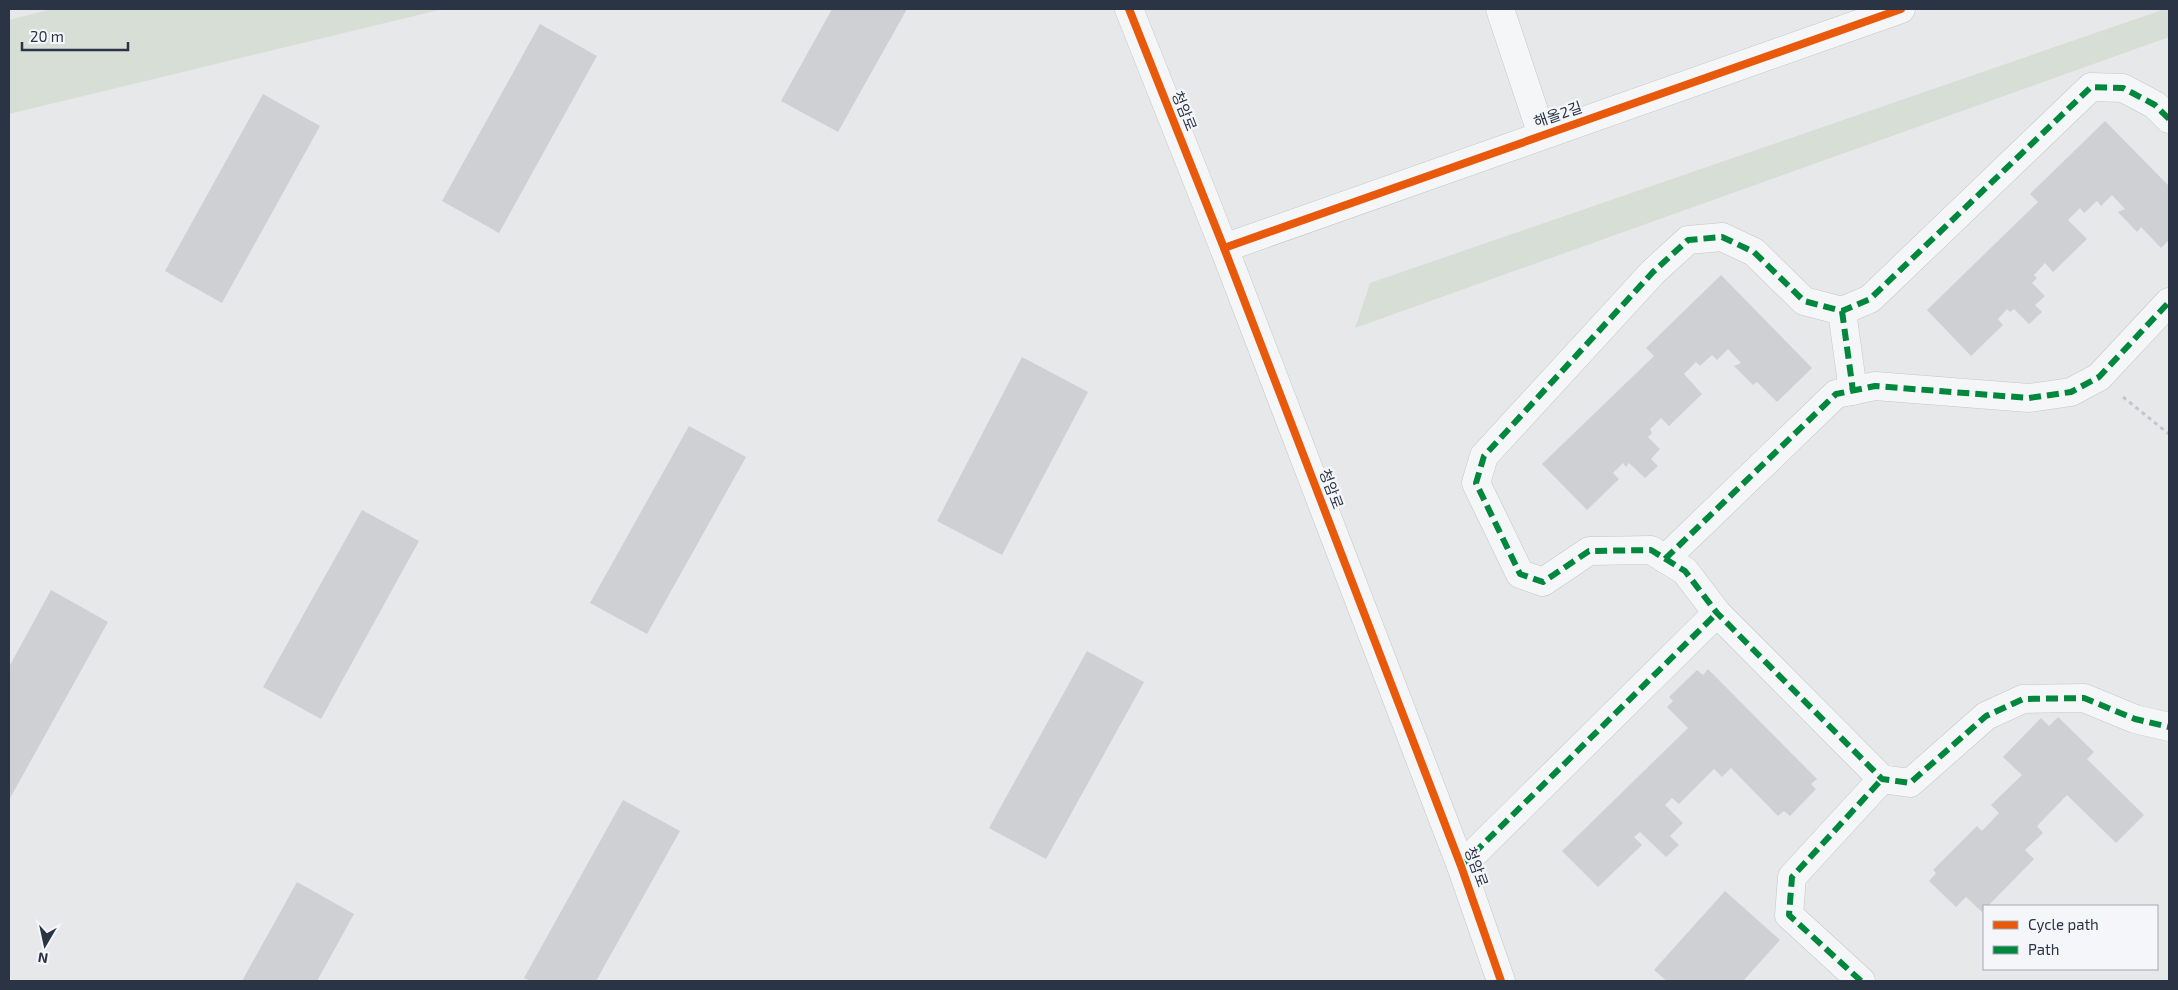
<svg xmlns="http://www.w3.org/2000/svg" width="2178" height="990" font-family="'Exo 2','Noto Sans KR',sans-serif">
<rect width="100%" height="100%" fill="#e6e8ea"/>
<g fill="#d6ded6">
<path d="M52 9H443L9 114V20Z"/>
<path d="M2165 9H2169V37L1355 328 1370 283Z"/>
</g>
<g fill="#ced0d3">
<path d="M832 9H907L838 132 781 101Z"/>
<path d="M540 24 597 56 499 233 442 201Z"/>
<path d="M263 94 320 126 222 303 165 271Z"/>
<path d="M2105 121 2169 186V240L2161 248 2141 227 2137 232 2118 212 2125 209 2112 195 2101 206 2097 201 2084 213 2080 208 2068 220 2087 239 2053 272 2045 263 2034 275 2037 278 2032 283 2045 296 2035 305 2042 312 2029 324 2014 309 2010 312 2007 309 1998 319 2003 325 1971 356 1927 310 2038 202 2030 194Z"/>
<path d="M1721 275 1812 368 1777 402 1757 382 1753 385 1734 366 1741 363 1728 349 1717 360 1712 355 1700 366 1696 362 1684 374 1702 394 1669 426 1661 418 1650 429 1652 433 1648 437 1660 449 1651 459 1658 466 1645 478 1629 463 1626 467 1623 463 1613 473 1619 479 1587 510 1542 464 1654 356 1646 348Z"/>
<path d="M1022 357 1088 392 1002 555 937 521Z"/>
<path d="M689 426 746 457 647 634 590 603Z"/>
<path d="M362 510 419 541 321 719 263 687Z"/>
<path d="M51 590 108 622 9 800V667Z"/>
<path d="M1087 651 1144 682 1046 859 989 828Z"/>
<path d="M1708 669 1817 779 1811 784 1816 789 1790 816 1784 811 1778 816 1731 768 1722 777 1714 769 1679 804 1672 798 1665 805 1683 823 1670 836 1679 845 1666 857 1640 832 1634 837 1642 845 1598 887 1562 851 1688 728 1667 707 1673 701 1669 697 1697 670 1703 675Z"/>
<path d="M2058 717 2094 752 2087 759 2144 815 2116 843 2067 795 2037 826 2043 833 2025 850 2034 859 1988 906H1984L1982 912 1966 897 1956 907 1929 881 1936 873 1933 870 1977 826 1982 831 1999 813 1991 805 2022 775 2003 757 2041 718 2049 726Z"/>
<path d="M623 800 680 831 596 981H531L524 978Z"/>
<path d="M297 882 354 914 317 981H242Z"/>
<path d="M1725 891 1780 940 1743 981H1667L1654 970Z"/>
</g>
<g fill="none" stroke-linecap="round" stroke-linejoin="round">
<defs>
<g id="minor">
<path d="M1129 9 1224 248 1461 866 1501 981"/>
<path d="M1500 9 1542 135"/>
<path d="M2169 119 2155 105 2123 88 2091 87 1870 299 1842 311 1804 301 1754 252 1722 237 1688 240 1653 272 1484 456 1476 483 1520 574 1543 582 1589 551 1651 550 1685 571 1717 613 1882 779 1910 783 1986 716 2023 699 2084 698 2135 719 2169 727"/>
<path d="M1224 248 1901 9"/>
<path d="M1842 311 1853 391"/>
<path d="M1665 559 1836 394 1875 386 2029 398 2071 392 2099 377 2169 302"/>
<path d="M1461 866 1717 613"/>
<path d="M1861 981 1789 915 1792 877 1882 779"/>
</g>
</defs>
<use href="#minor" stroke="#c4c6c8" stroke-width="29"/>
<path stroke="#c5c6ca" stroke-width="3" stroke-dasharray="4 4" stroke-linecap="butt" d="M2123 397 2169 434"/>
<use href="#minor" stroke="#f5f6f7" stroke-width="28"/>
<g stroke="#00873e" stroke-width="6" stroke-dasharray="12 6" stroke-linecap="butt">
<path d="M2169 119 2155 105 2123 88 2091 87 1870 299 1842 311 1804 301 1754 252 1722 237 1688 240 1653 272 1484 456 1476 483 1520 574 1543 582 1589 551 1651 550 1685 571 1717 613 1882 779 1910 783 1986 716 2023 699 2084 698 2135 719 2169 727"/>
<path d="M1842 311 1853 391"/>
<path d="M1665 559 1836 394 1875 386 2029 398 2071 392 2099 377 2169 302"/>
<path d="M1461 866 1717 613"/>
<path d="M1861 981 1789 915 1792 877 1882 779"/>
</g>
<defs>
<g id="cycleway">
<path d="M1129 9 1224 248 1461 866 1501 981"/>
<path d="M1224 248 1901 9"/>
</g>
</defs>
<use href="#cycleway" stroke="#f4f6f9" stroke-width="11"/>
<use href="#cycleway" stroke="#e8590c" stroke-width="8"/>
</g>
<g text-anchor="middle" stroke-width="4.5" stroke-linejoin="round" paint-order="stroke">
<g font-size="15" fill="#2b3445" stroke="#f4f6f9">
<text transform="translate(1184 111) rotate(68)" y="5">청암로</text>
<text transform="translate(1558 115) rotate(-19)" y="5">해올2길</text>
<text transform="translate(1331 489) rotate(69)" y="5">청암로</text>
<text transform="translate(1476 867) rotate(70)" y="5">청암로</text>
</g>
</g>
<rect width="2178" height="990" fill="none" stroke="#2b3445" stroke-width="20"/>
<rect x="1983" y="905" width="175" height="65" fill="#f4f6f9" stroke="#a4a8b1"/>
<rect x="1993" y="921" width="25" height="8" fill="#e8590c" stroke="#a4a8b1"/>
<text x="2028" y="930" font-size="15" fill="#2b3445">Cycle path</text>
<rect x="1993" y="946" width="25" height="8" fill="#00873e" stroke="#a4a8b1"/>
<text x="2028" y="955" font-size="15" fill="#2b3445">Path</text>
<g transform="translate(45 945) rotate(189)" stroke="#f4f6f9" stroke-width="4" paint-order="stroke">
<path d="M0-4L9 19L0 12L-9 19Z" fill="#2b3445"/>
<text y="-8" font-size="14" font-weight="bold" text-anchor="middle" fill="#2b3445">N</text>
</g>
<path d="M22 42v8h106v-8" fill="none" stroke="#2b3445" stroke-width="2.5"/>
<text x="30" y="42" font-size="15" fill="#2b3445" stroke="#f4f6f9" stroke-width="4" paint-order="stroke">20 m</text>
</svg>
